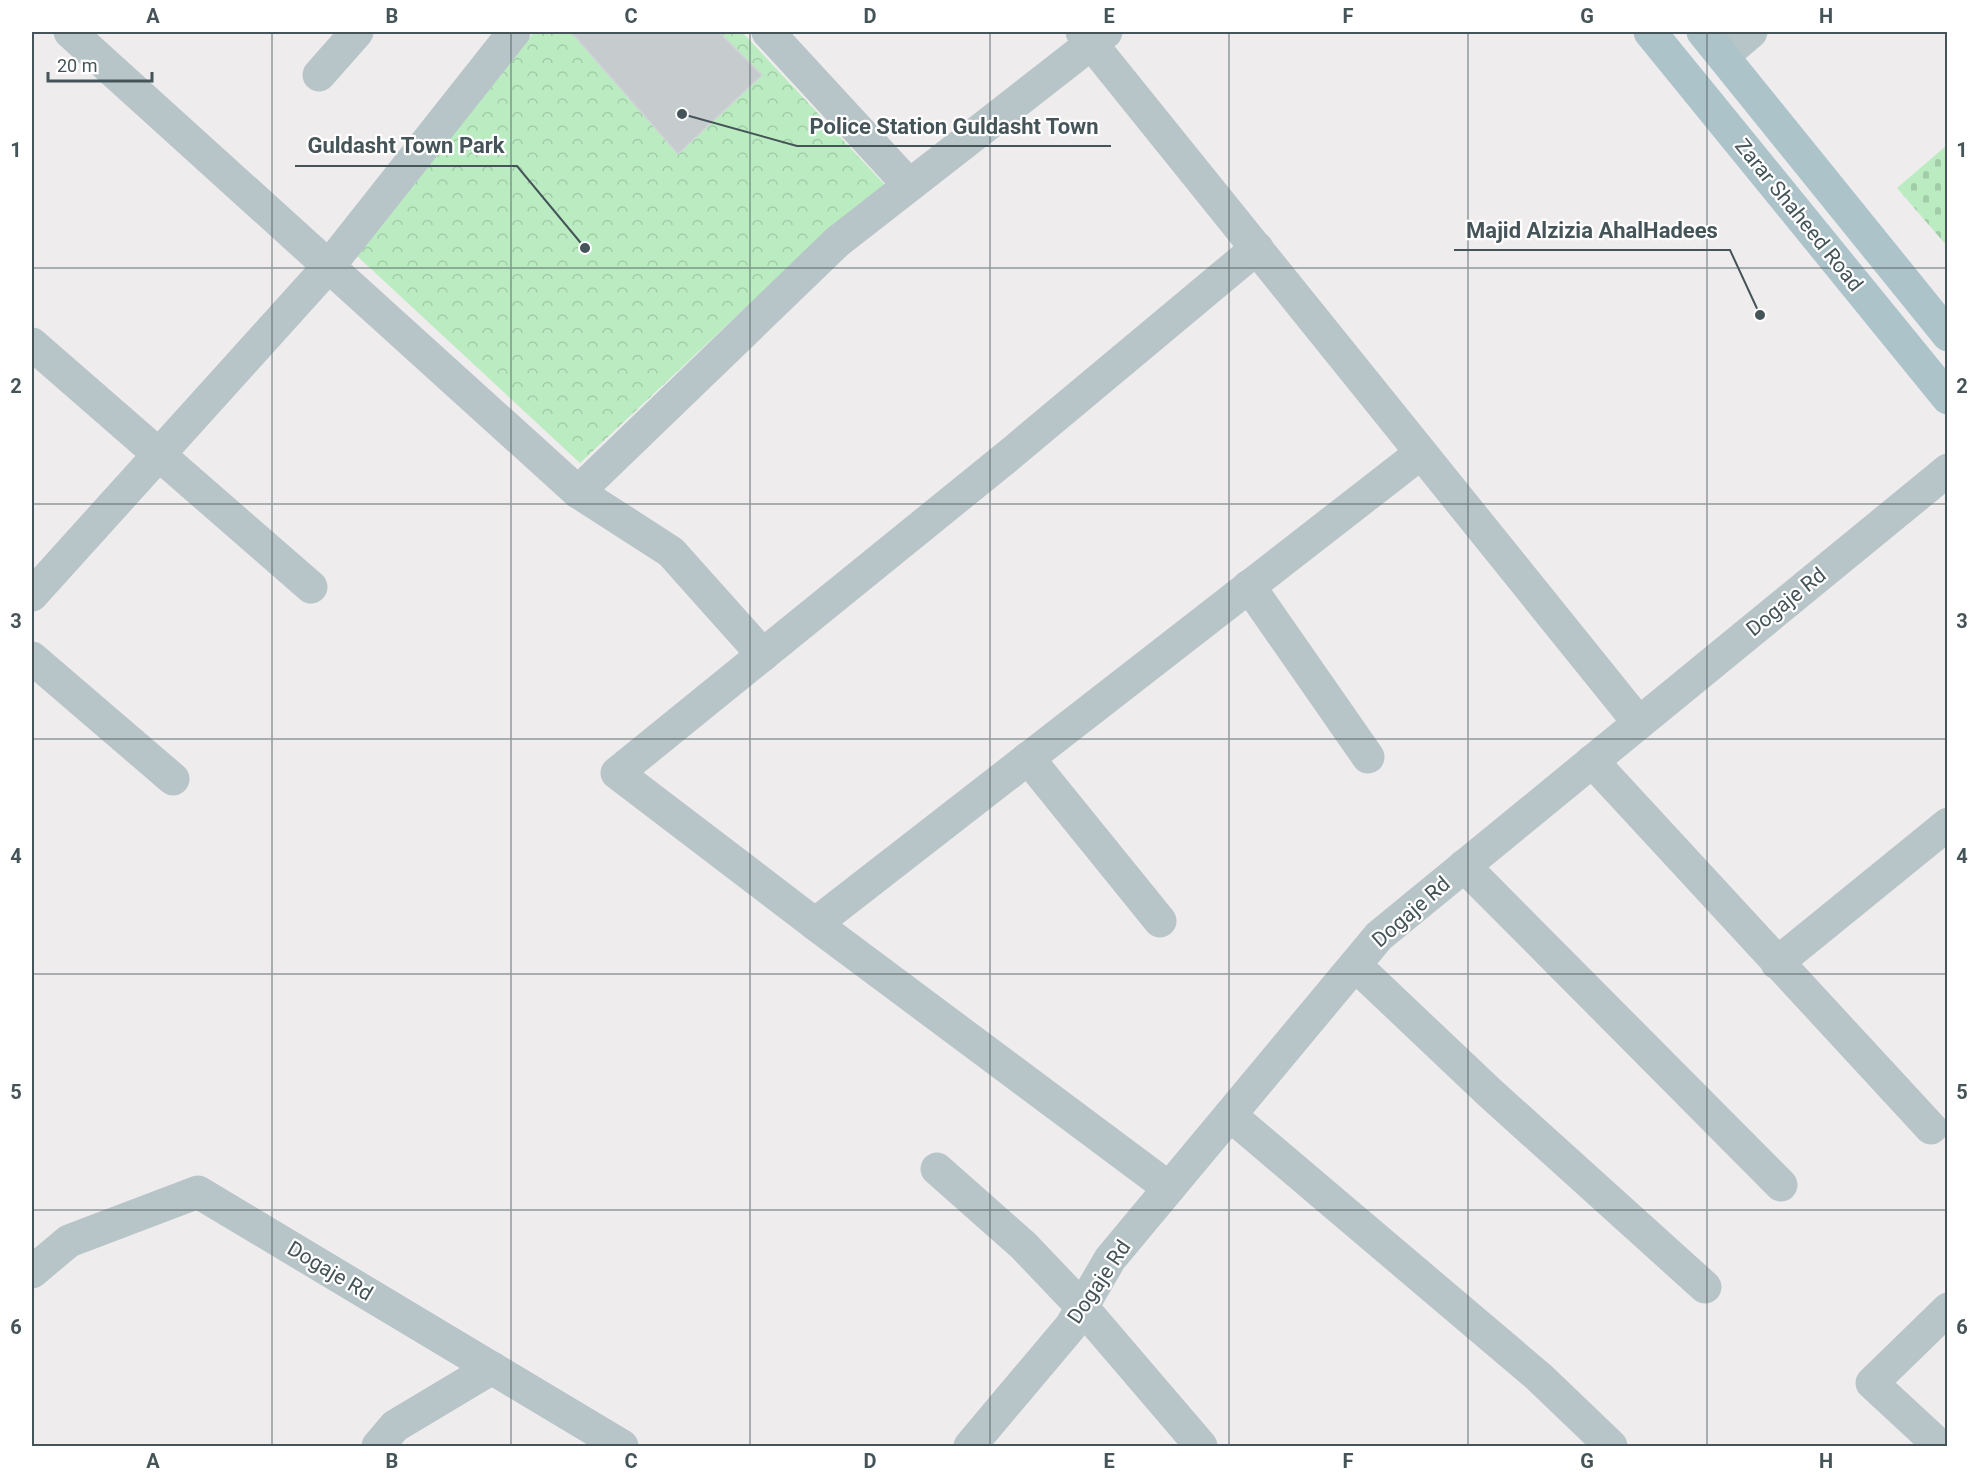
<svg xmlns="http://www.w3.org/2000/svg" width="1979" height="1478" font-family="Roboto,sans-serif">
<defs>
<pattern id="cemetery-stones" width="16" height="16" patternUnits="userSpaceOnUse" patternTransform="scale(1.5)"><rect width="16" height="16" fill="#bbecc1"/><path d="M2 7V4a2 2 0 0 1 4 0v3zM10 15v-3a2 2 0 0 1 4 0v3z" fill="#a2cca8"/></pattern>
<pattern id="park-crowns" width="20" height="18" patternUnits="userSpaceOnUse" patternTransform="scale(1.5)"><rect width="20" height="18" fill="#bbecc1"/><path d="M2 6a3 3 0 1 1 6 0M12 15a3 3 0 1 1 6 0" fill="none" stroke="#a2cca8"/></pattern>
</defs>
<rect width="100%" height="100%" fill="#efeced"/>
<path fill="url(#cemetery-stones)" d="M1947 145V246L1897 188Z"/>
<path fill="url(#park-crowns)" d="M534 32H742L886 186 816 241 580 463 356 255Z"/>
<path fill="#c6cbce" stroke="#d0d4d8" stroke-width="1.5" d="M571 32H719L762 75 678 154Z"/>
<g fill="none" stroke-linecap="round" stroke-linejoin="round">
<g stroke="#b8c5c8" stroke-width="33">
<path d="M70 32 578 492 671 552 763 655"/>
<path d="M768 32 909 185"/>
<path d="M1082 32 1639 723"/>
<path d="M1723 56 1751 32"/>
<path d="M319 75 357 32"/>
<path d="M32 344 311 587"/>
<path d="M578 492 837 242 1106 32"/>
<path d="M1249 586 1368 757"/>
<path d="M32 595 329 266 514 32"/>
<path d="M32 658 173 779"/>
<path d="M1028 758 1160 921"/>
<path d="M1592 761 1931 1128"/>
<path d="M1464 866 1781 1185"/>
<path d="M815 924 617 773 1008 456 1257 248"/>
<path d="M1777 963 1948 824"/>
<path d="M1355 965 1489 1092 1705 1287"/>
<path d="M1230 1115 1539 1377 1611 1446"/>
<path d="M937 1169 1024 1246 1082 1307 1201 1446"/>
<path d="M1169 1188 815 924 1421 453"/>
<path d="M32 1272 69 1241 198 1192 622 1446"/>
<path d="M378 1446 395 1426 492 1368"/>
<path d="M970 1446 1071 1326 1110 1259 1379 936 1948 470"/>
<path d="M1940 1446 1872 1383 1948 1309"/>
</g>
<g stroke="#acc3ca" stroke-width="33">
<path d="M1650 32 1948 398"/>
<path d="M1703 32 1948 335"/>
</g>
</g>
<path fill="none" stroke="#455458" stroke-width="1.5" stroke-opacity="0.55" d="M272 32V1446M511 32V1446M750 32V1446M990 32V1446M1229 32V1446M1468 32V1446M1707 32V1446M32 268H1948M32 504H1948M32 739H1948M32 974H1948M32 1210H1948"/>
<g text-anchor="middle" stroke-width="4.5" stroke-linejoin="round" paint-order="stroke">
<g font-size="21" fill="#455458" stroke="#fff">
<text transform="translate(1799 215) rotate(51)" y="7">Zarar Shaheed Road</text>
<text transform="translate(1786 602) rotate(-39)" y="7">Dogaje Rd</text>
<text transform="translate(1411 912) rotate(-41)" y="7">Dogaje Rd</text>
<text transform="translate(330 1271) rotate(31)" y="7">Dogaje Rd</text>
<text transform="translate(1099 1282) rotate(-56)" y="7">Dogaje Rd</text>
</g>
</g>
<path fill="none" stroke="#455458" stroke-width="2" d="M682 114L797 146H1111M585 248L517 166H295M1760 315L1730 250H1454"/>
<g fill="#455458" stroke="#fff" stroke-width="2">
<circle cx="682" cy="114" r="6"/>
<circle cx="585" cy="248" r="6"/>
<circle cx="1760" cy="315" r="6"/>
</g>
<g font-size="22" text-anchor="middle" font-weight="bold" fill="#455458" stroke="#fff" stroke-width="4.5" stroke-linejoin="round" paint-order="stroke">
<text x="954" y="134">Police Station Guldasht Town</text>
<text x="406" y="153">Guldasht Town Park</text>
<text x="1592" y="238">Majid Alzizia AhalHadees</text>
</g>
<rect width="1979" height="1478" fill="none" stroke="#ffffff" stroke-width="66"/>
<path d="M48 72v9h104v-9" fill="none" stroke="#455458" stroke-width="3"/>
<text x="57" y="72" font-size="18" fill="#455458" stroke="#ffffff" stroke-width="4.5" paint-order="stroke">20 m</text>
<rect x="33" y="33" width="1913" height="1412" fill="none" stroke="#455458" stroke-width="2"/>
<g font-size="20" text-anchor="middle" font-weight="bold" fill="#455458">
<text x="153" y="23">A</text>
<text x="392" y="23">B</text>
<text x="631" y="23">C</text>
<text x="870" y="23">D</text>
<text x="1109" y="23">E</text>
<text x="1348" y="23">F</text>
<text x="1587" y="23">G</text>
<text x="1826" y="23">H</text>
<text x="16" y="157">1</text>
<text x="1962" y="157">1</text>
<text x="16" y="393">2</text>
<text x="1962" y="393">2</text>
<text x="16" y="628">3</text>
<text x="1962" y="628">3</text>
<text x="16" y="863">4</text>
<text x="1962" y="863">4</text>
<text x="16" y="1099">5</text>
<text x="1962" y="1099">5</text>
<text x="16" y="1334">6</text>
<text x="1962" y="1334">6</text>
<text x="153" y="1468">A</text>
<text x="392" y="1468">B</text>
<text x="631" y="1468">C</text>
<text x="870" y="1468">D</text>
<text x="1109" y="1468">E</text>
<text x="1348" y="1468">F</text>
<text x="1587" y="1468">G</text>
<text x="1826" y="1468">H</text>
</g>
</svg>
